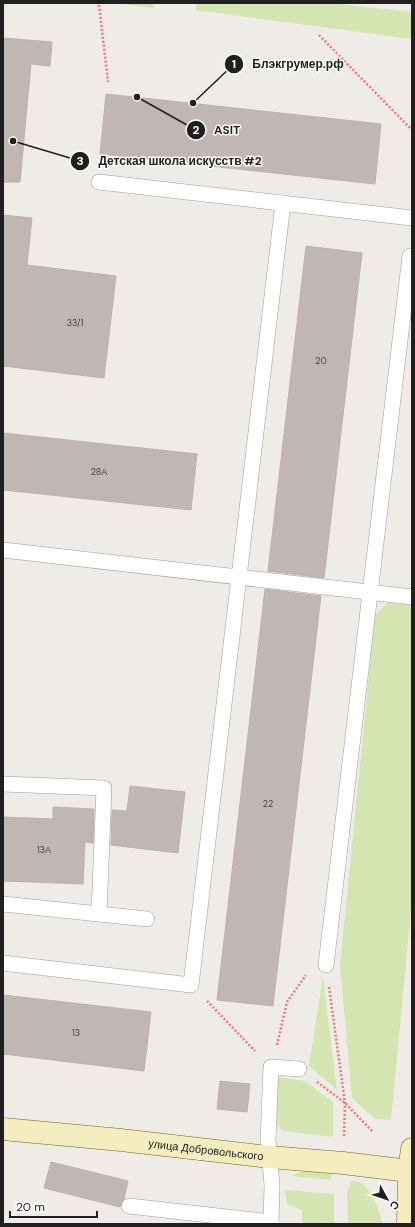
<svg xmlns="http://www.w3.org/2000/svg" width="415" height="1227" font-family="'DM Sans',sans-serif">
<rect width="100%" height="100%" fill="#efebe7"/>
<g fill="#d5e5b1">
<path d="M114 3H154V8Z"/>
<path d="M197 3H329L412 12V39L195 10Z"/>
<path d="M388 603 412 605V900L391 1120 375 1119 352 1098 340 965 375 615Z"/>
<path d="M323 977 337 1090 309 1066Z"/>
<path d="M277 1077 305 1081 333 1102V1137L283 1131 273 1119Z"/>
<path d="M312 1168 331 1170V1180L291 1176Z"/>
<path d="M352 1180C355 1181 359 1182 361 1183 373 1190 380 1212 382 1224H348L347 1193Z"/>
<path d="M285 1190 334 1194V1224H302V1210L287 1204Z"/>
</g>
<g fill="#c0b6b4" stroke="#c0b0aa">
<path d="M3 38 52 42 50 66 31 64 20 182H3Z"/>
<path d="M106 94 381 124 375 184 100 154Z"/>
<path d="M3 215 32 218 27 265 116 276 104 378 3 366Z"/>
<path d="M306 246 362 253 324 578 268 571Z"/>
<path d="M3 433 197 454 191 510 3 490Z"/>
<path d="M265 589 321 596 273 1006 217 1000Z"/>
<path d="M130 786 185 792 178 853 111 845 112 810 127 811Z"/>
<path d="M53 807 94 809 93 843 85 842 83 884 3 881V817L53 819Z"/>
<path d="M3 995 151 1012 144 1071 3 1054Z"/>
<path d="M220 1081 250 1084 247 1112 217 1109Z"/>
<path d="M51 1162 128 1181 124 1199 122 1201 120 1207 44 1188Z"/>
</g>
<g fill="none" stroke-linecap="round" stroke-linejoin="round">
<defs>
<g id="lane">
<path d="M99 182 412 218"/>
<path d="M3 550 412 597"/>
<path d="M3 784 104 788 99 914"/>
<path d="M3 904 147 919"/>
<path d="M3 963 191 985 283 203"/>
<path d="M326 965 410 256"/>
<path d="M129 1206 271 1222"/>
<path d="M271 1224 272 1185 268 1140 271 1067 299 1069"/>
</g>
<g id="secondary">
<path id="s1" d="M3 1129 121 1140 269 1157 343 1163 409 1171"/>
<path d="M408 1224 409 1171 412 1149"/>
</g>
</defs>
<use href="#lane" stroke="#9d9d9d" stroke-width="16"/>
<use href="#secondary" stroke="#6f660e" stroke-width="23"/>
<g stroke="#ee7984" stroke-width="2.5" stroke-dasharray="2 2" stroke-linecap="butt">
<path d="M99 5 108 82"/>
<path d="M319 35 412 130"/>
<path d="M329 987 345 1103 344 1137"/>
<path d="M207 1001 255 1051"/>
<path d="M277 1045 287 1002 306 975"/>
<path d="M317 1082 345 1103 373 1132"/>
</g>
<use href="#lane" stroke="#fff" stroke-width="15"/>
<use href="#secondary" stroke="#f4edc0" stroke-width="22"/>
</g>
<g text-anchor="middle" stroke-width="3" stroke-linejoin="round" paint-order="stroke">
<g font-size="9" fill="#484645">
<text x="75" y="326">33/1</text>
<text x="321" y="364">20</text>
<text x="99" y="475">28А</text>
<text x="268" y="807">22</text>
<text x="44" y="853">13А</text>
<text x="76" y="1036">13</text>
</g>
<g font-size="11" fill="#202020" stroke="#fff">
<text dy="4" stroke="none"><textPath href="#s1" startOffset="204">улица Добровольского</textPath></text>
</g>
</g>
<path fill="none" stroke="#202020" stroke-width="1.5" d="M193 103L234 64M137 97L196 130M13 141L80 161"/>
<g fill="#202020" stroke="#fff" stroke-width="1.5">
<circle cx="193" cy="103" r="4"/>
<circle cx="137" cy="97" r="4"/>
<circle cx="13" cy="141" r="4"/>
<circle cx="234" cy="64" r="10"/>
<circle cx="196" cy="130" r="10"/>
<circle cx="80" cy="161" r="10"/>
</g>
<g font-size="12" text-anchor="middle" font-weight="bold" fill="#fff">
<text x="234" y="68">1</text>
<text x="196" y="134">2</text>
<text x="80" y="165">3</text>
</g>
<g font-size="12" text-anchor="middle" font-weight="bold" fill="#202020" stroke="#fff" stroke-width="3" stroke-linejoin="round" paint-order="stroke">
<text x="298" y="68">Блэкгрумер.рф</text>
<text x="227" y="134">ASIT</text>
<text x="180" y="165">Детская школа искусств #2</text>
</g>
<rect width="415" height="1227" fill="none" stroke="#202020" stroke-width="8"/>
<g transform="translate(387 1199) rotate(130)" stroke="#ffffff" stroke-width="3" paint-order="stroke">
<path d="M0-3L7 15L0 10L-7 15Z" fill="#202020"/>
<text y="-6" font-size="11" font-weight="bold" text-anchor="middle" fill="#202020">С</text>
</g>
<path d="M10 1211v6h87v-6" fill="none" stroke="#202020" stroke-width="2"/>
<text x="16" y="1211" font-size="12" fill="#202020" stroke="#ffffff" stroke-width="3" paint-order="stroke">20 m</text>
</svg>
